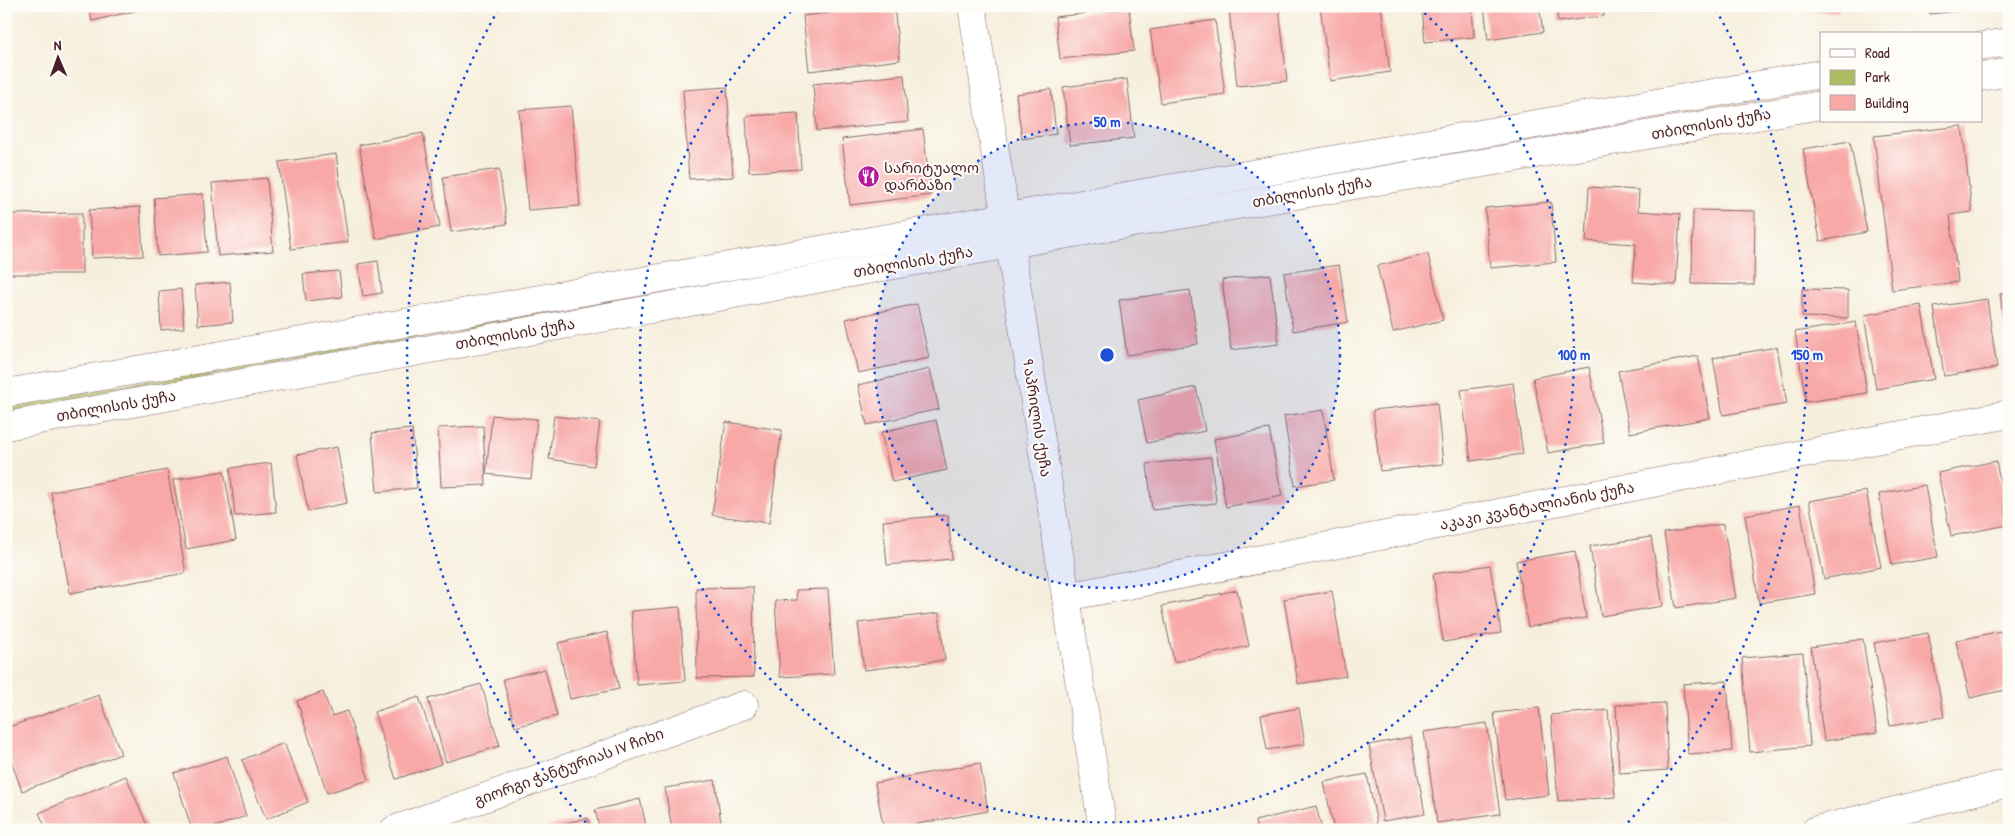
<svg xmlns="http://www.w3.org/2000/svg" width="2015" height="836" font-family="'Patrick Hand','Noto Sans Georgian',sans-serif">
<rect width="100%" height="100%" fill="#fdfcf7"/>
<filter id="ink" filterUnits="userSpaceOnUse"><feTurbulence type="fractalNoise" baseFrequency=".02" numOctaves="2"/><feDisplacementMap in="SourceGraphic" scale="10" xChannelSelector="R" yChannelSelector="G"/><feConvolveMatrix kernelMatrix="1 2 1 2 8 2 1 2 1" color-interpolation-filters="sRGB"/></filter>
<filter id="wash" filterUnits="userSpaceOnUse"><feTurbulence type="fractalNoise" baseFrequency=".0096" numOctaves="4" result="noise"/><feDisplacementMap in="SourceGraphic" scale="20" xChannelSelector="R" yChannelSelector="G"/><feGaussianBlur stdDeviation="1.12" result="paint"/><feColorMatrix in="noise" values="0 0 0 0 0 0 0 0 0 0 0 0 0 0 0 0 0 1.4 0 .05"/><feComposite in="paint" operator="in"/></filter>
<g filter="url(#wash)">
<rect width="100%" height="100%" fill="#f6efdd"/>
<path fill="#acbd61" stroke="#7b6e46" d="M926 246 6 413V405Z"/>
<g id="blocks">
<g fill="#f8a9a7">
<path d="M89 6H151V7L92 21Z"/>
<path d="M884 6H894L900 60 809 71 803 16Z"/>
<path d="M1252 6H1279L1287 81 1237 86 1229 9Z"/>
<path d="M1320 6H1381L1390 72 1330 81Z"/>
<path d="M1422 6H1472L1474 37 1425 42Z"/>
<path d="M1484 6H1539L1543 32 1488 40Z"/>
<path d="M1556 6H1603L1604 16 1558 22Z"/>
<path d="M1620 6H1676V8L1621 13Z"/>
<path d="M1787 6H1839L1838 12 1787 10Z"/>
<path d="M1929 6H1988V8L1930 14Z"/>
<path d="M1129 8 1134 51 1060 59 1055 17Z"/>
<path d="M1215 20 1225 94 1161 103 1150 30Z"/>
<path d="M904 75 908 122 817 131 813 84Z"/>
<path d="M1127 79 1134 138 1070 145 1063 87Z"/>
<path d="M727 87 733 177 689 179 683 90Z"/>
<path d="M1051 89 1056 134 1022 139 1016 94Z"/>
<path d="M571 106 580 206 528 210 519 110Z"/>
<path d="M798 113 801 169 749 172 746 116Z"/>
<path d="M1962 126 1972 212 1950 215 1958 282 1892 290 1874 136Z"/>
<path d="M923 129 931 195 850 205 842 139Z"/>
<path d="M423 133 440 227 376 239 359 145Z"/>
<path d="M1850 141 1867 232 1820 241 1803 149Z"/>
<path d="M336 154 348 242 291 249 279 162Z"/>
<path d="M499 169 507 224 451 232 443 177Z"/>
<path d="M267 178 273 251 218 256 212 183Z"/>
<path d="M1589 187 1639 190 1638 211 1680 214 1676 285 1633 282 1636 244 1586 241Z"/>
<path d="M203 194 207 252 158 256 154 198Z"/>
<path d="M1551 202 1556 262 1490 268 1485 208Z"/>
<path d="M140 207 143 256 92 258 89 210Z"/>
<path d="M1693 210 1755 211 1754 285 1692 284Z"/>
<path d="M82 213V274H9V214Z"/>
<path d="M1428 254 1443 320 1393 332 1377 266Z"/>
<path d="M378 261 382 293 363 296 358 264Z"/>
<path d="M1339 265 1348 322 1293 331 1284 273Z"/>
<path d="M339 271 342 297 306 301 303 274Z"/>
<path d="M1270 274 1279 344 1231 350 1222 280Z"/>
<path d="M230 282 233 322 198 325 195 285Z"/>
<path d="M181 289 184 328 161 330 159 291Z"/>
<path d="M1802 289 1848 290V318L1802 317Z"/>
<path d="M1190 290 1198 344 1127 355 1119 300Z"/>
<path d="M2009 293V352H2008L2000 294Z"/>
<path d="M1987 299 1997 368 1944 376 1934 307Z"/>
<path d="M917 304 929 358 858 373 846 319Z"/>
<path d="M1921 305 1934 379 1876 389 1864 315Z"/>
<path d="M1856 322 1867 393 1806 402 1795 332Z"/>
<path d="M1777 347 1787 404 1723 415 1713 358Z"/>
<path d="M1698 356 1710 418 1630 433 1618 371Z"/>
<path d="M1589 367 1604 443 1548 453 1533 378Z"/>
<path d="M930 369 939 409 867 425 858 385Z"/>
<path d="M1513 383 1523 454 1471 461 1461 390Z"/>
<path d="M1196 387 1205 431 1147 443 1138 400Z"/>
<path d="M1437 403 1443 464 1380 471 1373 410Z"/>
<path d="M1323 410 1334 480 1295 486 1284 416Z"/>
<path d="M492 415 537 419 531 479 486 474Z"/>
<path d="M554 416 600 422 594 466 549 459Z"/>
<path d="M936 420 947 470 892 482 881 432Z"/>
<path d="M726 422 782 430 769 523 712 515Z"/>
<path d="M483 426 486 485 441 487 438 428Z"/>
<path d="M412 429 417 488 377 492 372 433Z"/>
<path d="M1269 429 1282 496 1226 507 1214 439Z"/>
<path d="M337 447 347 503 308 511 297 455Z"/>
<path d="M1211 457 1216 503 1152 510 1147 464Z"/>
<path d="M1996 461 2008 525 1951 536 1938 473Z"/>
<path d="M271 463 276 512 235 516 230 468Z"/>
<path d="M167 470 186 573 70 593 51 492Z"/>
<path d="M224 471 236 540 186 549 173 480Z"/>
<path d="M1925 485 1938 557 1892 565 1879 494Z"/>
<path d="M1866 491 1881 567 1824 579 1809 501Z"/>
<path d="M1800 505 1815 594 1759 603 1745 515Z"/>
<path d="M948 515 952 559 887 565 883 521Z"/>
<path d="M1723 524 1736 598 1676 608 1664 533Z"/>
<path d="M1651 537 1663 606 1601 616 1590 546Z"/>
<path d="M1575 551 1586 618 1528 627 1516 561Z"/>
<path d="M1490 565 1501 633 1443 642 1433 574Z"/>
<path d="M753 587 754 677 697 678 696 588Z"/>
<path d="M828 589 834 674 780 677 775 601 797 600 796 590Z"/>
<path d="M1237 590 1249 646 1174 662 1162 606Z"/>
<path d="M1332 591 1346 676 1298 684 1284 599Z"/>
<path d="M680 607 685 681 637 685 631 611Z"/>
<path d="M939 613 945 660 864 670 858 623Z"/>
<path d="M2000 631 2009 666V689L1970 698 1956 641Z"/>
<path d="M607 632 619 689 570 699 558 643Z"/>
<path d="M1928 633 1944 717 1890 726 1874 643Z"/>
<path d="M1863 639 1877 733 1824 741 1811 647Z"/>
<path d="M1803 653 1810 746 1750 752 1742 658Z"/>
<path d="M545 669 557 716 515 727 503 679Z"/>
<path d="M1727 681 1732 751 1688 754 1683 684Z"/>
<path d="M481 684 500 746 446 762 428 699Z"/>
<path d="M323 692 332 716 347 711 369 780 327 793 297 701Z"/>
<path d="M99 695 121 754 22 791 6 747V728Z"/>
<path d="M419 697 441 764 396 779 374 712Z"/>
<path d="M1665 703 1668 770 1619 773 1616 705Z"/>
<path d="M1299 708 1305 744 1267 750 1261 715Z"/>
<path d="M1539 708 1549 795 1505 800 1494 713Z"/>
<path d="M1608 710 1615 797 1558 801 1551 715Z"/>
<path d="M1487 723 1500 814 1437 823 1424 732Z"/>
<path d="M1411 737 1425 814 1383 821 1369 745Z"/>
<path d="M284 743 308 802 266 819 242 760Z"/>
<path d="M227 756 246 816 206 830H192L174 773Z"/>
<path d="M980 763 988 811 884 830 875 783Z"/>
<path d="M1367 774 1377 824 1350 830H1334L1324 782Z"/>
<path d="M126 776 149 830H47L39 813Z"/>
<path d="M715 780 722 830H672L665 788Z"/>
<path d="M640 799 647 830H600L595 810Z"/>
<path d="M1316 806 1322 830H1257L1255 821Z"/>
<path d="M588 818 591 830H548L547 827Z"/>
</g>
</g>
</g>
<g filter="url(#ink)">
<use href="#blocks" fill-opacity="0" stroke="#866869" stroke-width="1"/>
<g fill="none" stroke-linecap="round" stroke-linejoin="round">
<defs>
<g id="minor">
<path d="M972 6 1103 830"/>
<path d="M1981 46 2009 42"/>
<path d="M1981 77 2009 72"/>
<path d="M6 393 1821 74"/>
<path d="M6 426 1010 244 1821 105"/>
<path d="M1066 597 2009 414"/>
<path d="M394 830 744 705"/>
<path d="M1816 830 2009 783"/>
</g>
</defs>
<use href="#minor" stroke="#866869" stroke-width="29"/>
<use href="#minor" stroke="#fff" stroke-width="28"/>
</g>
</g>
<circle cx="1107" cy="355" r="233" fill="#1d4ed8" fill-opacity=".12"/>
<g fill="none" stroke="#1d4ed8" stroke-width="2.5" stroke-dasharray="2.5 5">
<circle cx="1107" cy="355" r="233"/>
<path d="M1419 8A467 467 0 1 1 795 8"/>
<path d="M591 828A700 700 0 0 1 498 10M1716 10A700 700 0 0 1 1623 828"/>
</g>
<defs>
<symbol id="restaurant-disc" viewBox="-11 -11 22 22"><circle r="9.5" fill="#b5179e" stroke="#fdfcf7"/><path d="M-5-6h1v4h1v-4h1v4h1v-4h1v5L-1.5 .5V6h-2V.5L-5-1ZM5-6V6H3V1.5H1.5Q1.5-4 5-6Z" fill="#fff"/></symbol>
</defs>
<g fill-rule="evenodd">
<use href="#restaurant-disc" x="856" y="164" width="25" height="25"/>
</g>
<g text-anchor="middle" stroke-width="4" stroke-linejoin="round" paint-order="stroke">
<g font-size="15" fill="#4a1f2b" stroke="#fdfcf7">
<text transform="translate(1711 124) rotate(-10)" y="5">თბილისის ქუჩა</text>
<text transform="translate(1312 192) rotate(-10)" y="5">თბილისის ქუჩა</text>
<text transform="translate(913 262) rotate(-10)" y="5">თბილისის ქუჩა</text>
<text transform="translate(515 334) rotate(-10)" y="5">თბილისის ქუჩა</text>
<text transform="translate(116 406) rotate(-10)" y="5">თბილისის ქუჩა</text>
<text transform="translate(1037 418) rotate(81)" y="5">9 აპრილის ქუჩა</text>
<text transform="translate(1537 506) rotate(-11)" y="5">აკაკი კვანტალიანის ქუჩა</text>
<text transform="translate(569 767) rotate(-20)" y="5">გიორგი ჭანტურიას IV ჩიხი</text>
</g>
<g font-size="15" fill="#4a1f2b" stroke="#fdfcf7" text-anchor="start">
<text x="884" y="173">სარიტუალო<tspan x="884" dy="17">დარბაზი</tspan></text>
</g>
</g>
<circle cx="1107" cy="355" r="8" fill="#1d4ed8" stroke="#fdfcf7" stroke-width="2.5"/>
<g font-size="15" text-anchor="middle" font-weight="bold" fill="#1d4ed8" stroke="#fdfcf7" stroke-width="4" stroke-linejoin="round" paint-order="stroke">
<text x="1107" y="127">50 m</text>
<text x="1574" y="360">100 m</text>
<text x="1807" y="360">150 m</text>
</g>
<rect width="2015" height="836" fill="none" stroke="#fdfcf7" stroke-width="25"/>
<rect x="1820" y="32" width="162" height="90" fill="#fdfcf7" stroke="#b5a4a5"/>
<rect x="1830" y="49" width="25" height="8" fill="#ffffff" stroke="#b5a4a5"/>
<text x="1865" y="58" font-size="15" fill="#4a1f2b">Road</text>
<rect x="1830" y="70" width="25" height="15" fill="#acbd61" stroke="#b5a4a5"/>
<text x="1865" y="82" font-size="15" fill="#4a1f2b">Park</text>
<rect x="1830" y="95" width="25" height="15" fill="#f8a9a7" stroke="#b5a4a5"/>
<text x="1865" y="108" font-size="15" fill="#4a1f2b">Building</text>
<g transform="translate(58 58) rotate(358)" stroke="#fdfcf7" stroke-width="4" paint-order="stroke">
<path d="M0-4L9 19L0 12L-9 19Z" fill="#4a1f2b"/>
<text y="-8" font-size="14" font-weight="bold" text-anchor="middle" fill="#4a1f2b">N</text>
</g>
</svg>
